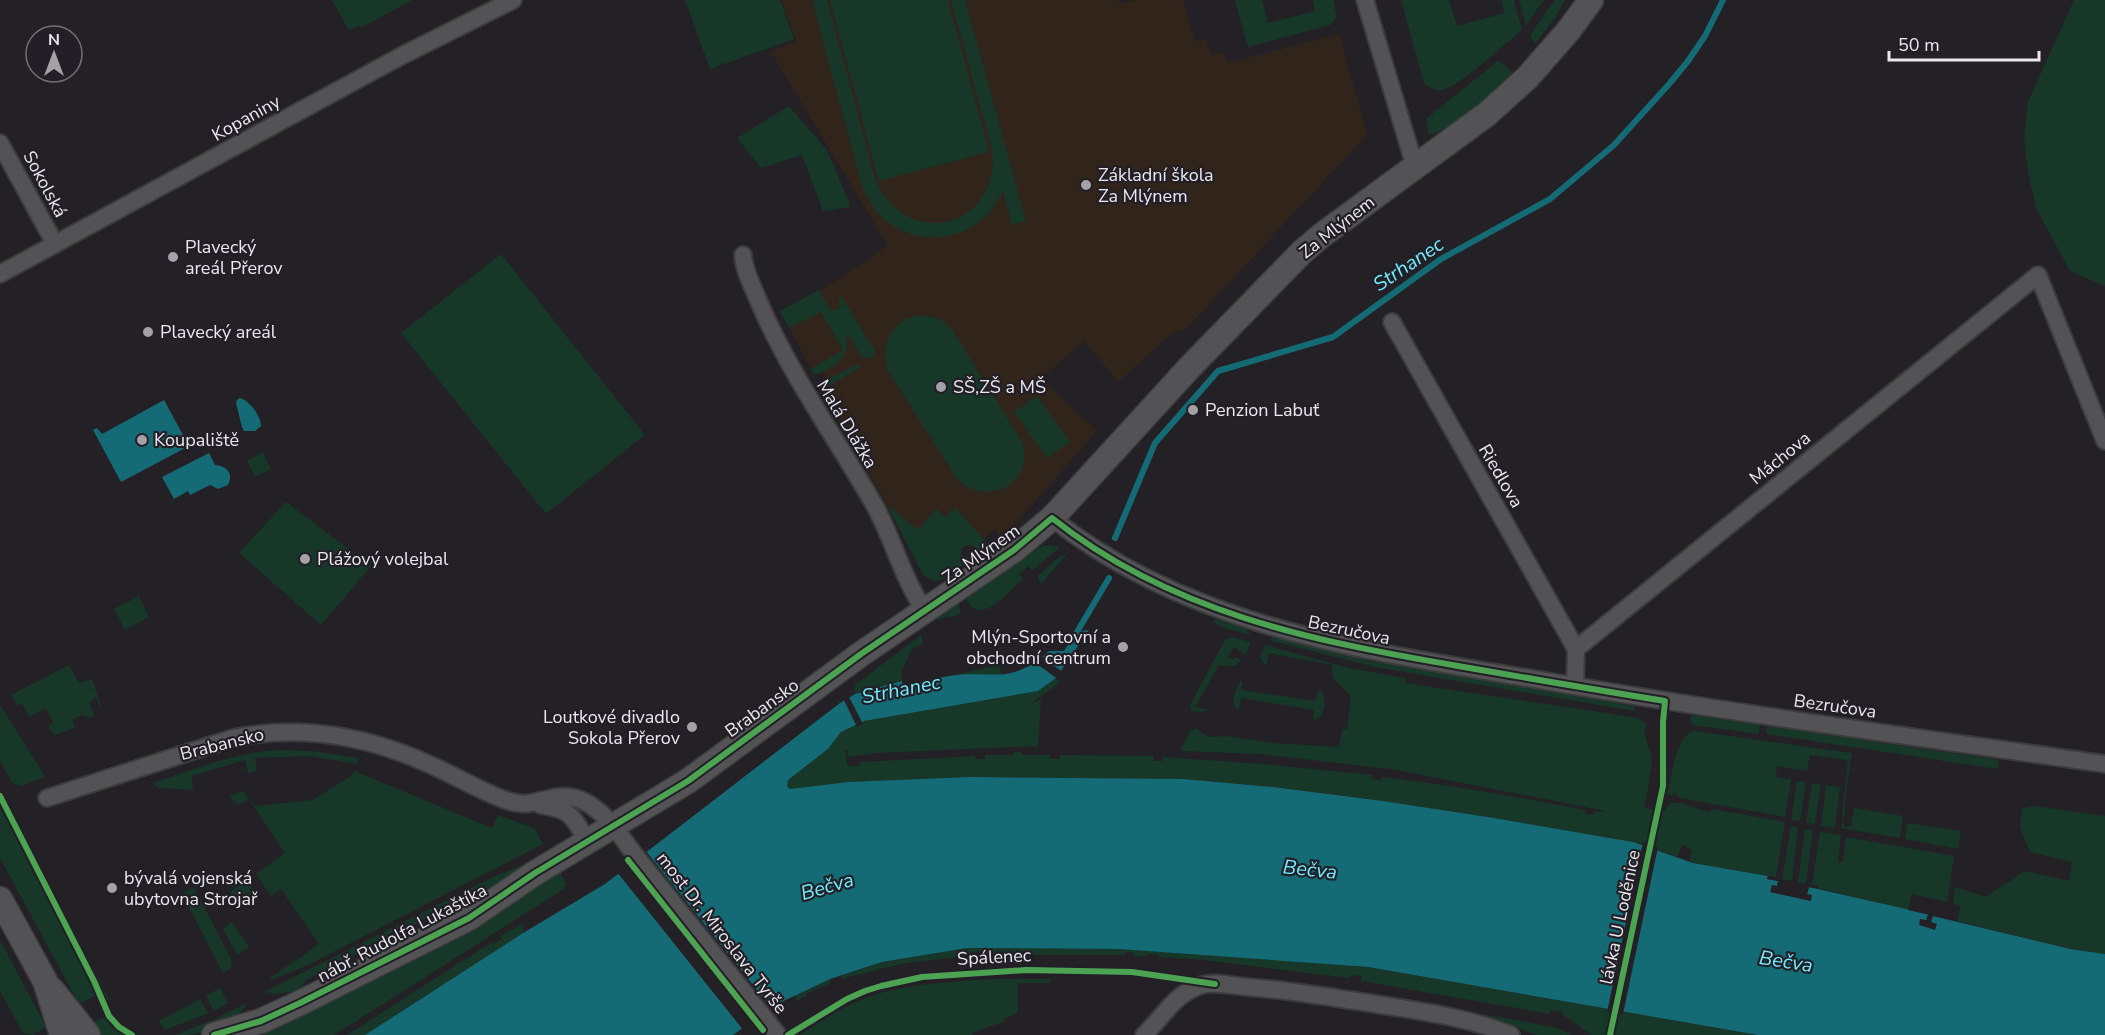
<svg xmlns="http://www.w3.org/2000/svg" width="2105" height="1035" font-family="'Nunito Sans',sans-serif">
<rect width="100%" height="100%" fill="#232125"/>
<path fill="#31241b" d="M781 0H1118L1120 4 1135 0H1183L1195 42 1206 39 1211 55 1224 52 1228 63 1339 34 1367 135 1187 328 1170 335 1118 382 1084 341 1041 378 1097 431 1016 523 1000 536 995 529 984 539 953 510 946 517 918 531 887 505 823 392 831 387 818 365 811 369 780 311 829 285 888 246 771 52 796 41Z"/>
<g fill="#173729" fill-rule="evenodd">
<path d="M332 0H412L362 27 357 26 349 30Z"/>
<path d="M685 0H780L794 39 710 69Z"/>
<path d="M812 0H827L876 181C907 252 1002 227 992 150L951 0H965L1026 221 1012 225 1003 191C998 199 994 207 988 214 959 245 908 245 879 214 871 206 867 196 862 186Z"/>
<path d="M834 0H948L989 152 879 181 830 1Z"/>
<path d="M1235 0H1262L1268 23 1315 11 1313 0H1333L1337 17 1330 25 1248 47Z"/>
<path d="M1401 0H1449L1457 26 1504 13 1501 0H1514L1522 30C1507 42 1458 88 1442 90 1435 91 1429 87 1424 83Z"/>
<path d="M1519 0H1544L1526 25Z"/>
<path d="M1555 0H1565L1554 19 1535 44 1530 35Z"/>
<path d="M2074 0H2105V286L2070 271 2036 208 2028 172 2024 137 2028 102Z"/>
<path d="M1498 61 1513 72C1499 90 1451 130 1429 135L1426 119Z"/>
<path d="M789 106 827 150 851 207 823 211 802 155 761 168 737 138Z"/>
<path d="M501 254 645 435 546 514 401 333Z"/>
<path d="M819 290 831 311 841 307 838 299 842 297 875 351 872 358H862L849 336H846C852 356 832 370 814 375L811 369 843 350 821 312 789 328 780 311Z"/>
<path d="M915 316C929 315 942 318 952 329L1022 442C1035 483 990 507 958 481L887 369C880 345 890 323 915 316Z"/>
<path d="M858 364 861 367 821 390 820 387 822 382Z"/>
<path d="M1037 396 1070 442 1047 458 1014 412Z"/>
<path d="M263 452 271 469 255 477 247 461Z"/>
<path d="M286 502 371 566 321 625 239 553Z"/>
<path d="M887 505 918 530 936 509 946 517 955 507 986 542 988 548 941 580 934 581 923 575ZM966 545H972L976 548 975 554 966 558 961 554V549Z"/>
<path d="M1051 545 1060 547 1032 571 1028 566 1019 574 1023 579C1012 588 995 611 979 610 972 610 968 602 965 597L1031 551 1042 546Z"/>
<path d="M1068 553 1042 583 1038 579V576L1059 557Z"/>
<path d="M139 596 149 617 125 630 114 609Z"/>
<path d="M957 602 961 610 959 615 934 620Z"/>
<path d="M1215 619 1246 629 1251 635 1227 629 1213 622Z"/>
<path d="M921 635 923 642 921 645 912 649 901 672 902 681 855 694V685Z"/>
<path d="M1274 636 1369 661 1635 706 1634 711 1375 667 1269 640Z"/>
<path d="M1232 637 1251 642 1245 655 1234 647 1228 657 1233 660 1235 657 1241 660 1235 666 1219 665 1195 707 1211 710 1200 712 1191 711 1190 705 1225 640Z"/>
<path d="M1265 645 1348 668 1405 678V683L1639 718 1647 725 1644 730 1652 760 1645 808 1665 811 1670 803H1684L1686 805 1709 812 1712 809 1785 822 1776 877 1693 863 1690 861 1692 850 1682 845 1678 857 1633 842 1494 818 1383 801 1273 787 1183 779 969 777 848 782 790 789 786 785 788 780 828 749 841 732 864 721 1038 691 1056 678 1060 681 1057 684 1029 705 1041 699 1038 746 877 753 849 757 847 749 845 750 847 763 850 766H860V762L975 756V759H985V755H1013L1014 752H1021L1022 755H1050V759H1060V755L1153 756V761H1163V757L1263 764 1372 775V779L1381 780 1382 777C1450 785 1518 797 1585 810V813L1594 815 1595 812 1606 811 1391 769 1259 754 1180 751 1190 731 1197 728 1203 734 1211 737 1226 736 1272 743 1339 747 1342 729H1347L1351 696 1333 678 1332 665 1269 653 1266 667 1260 657Z"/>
<path d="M69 665 79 683 92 679 104 716 96 698 89 702 95 716 89 718 83 715 72 719 75 728 54 735 48 726 53 723 46 708 29 717 22 703 17 706 11 695Z"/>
<path d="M999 665 1002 676H950Z"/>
<path d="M1240 681H1243L1241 690 1315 701 1319 690 1322 692C1327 702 1325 714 1315 720L1313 719 1314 710 1241 698 1239 709H1236C1230 700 1236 690 1240 681Z"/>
<path d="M0 705 45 776V777L21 786 12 783 0 760Z"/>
<path d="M1691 715 1760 725 1759 734 1693 725 1690 719Z"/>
<path d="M1767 726 1999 760 1998 769 1766 734Z"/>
<path d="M1694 731 1852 753 1844 807H1846L1844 819 1842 815 1848 760 1810 755 1807 771 1777 766 1776 777 1791 780 1785 817 1680 798 1674 793 1672 795H1667C1671 779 1675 736 1694 731Z"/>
<path d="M278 750 312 751 359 758 357 764 310 756 255 758 257 771 248 773 245 760 192 776 193 790 158 788 153 783C194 769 235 753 278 750Z"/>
<path d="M354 771 492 828 498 815 534 828 543 844 308 965 271 980 270 978 319 944 281 889 271 896 256 874 285 853 249 799 238 805 229 796 243 791 255 806 313 800 351 776Z"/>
<path d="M1797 781 1806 782 1800 821 1791 820Z"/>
<path d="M1812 783 1821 784 1815 824 1806 823Z"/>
<path d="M1826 785 1840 787 1835 828 1821 826Z"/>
<path d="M0 803 60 924 93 986 94 996 79 1004 0 858Z"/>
<path d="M2035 806 2105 816V954L2070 949 1957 921 1961 906 1953 904 1955 887 1986 897 2025 871 2069 881 2072 862 2030 852 2020 828 2022 808Z"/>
<path d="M1854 808 1903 816 1900 838 1841 828 1842 821 1845 827 1851 826Z"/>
<path d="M1907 823 1961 831 1958 849 1905 839Z"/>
<path d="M1791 826 1798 828 1792 881 1782 879Z"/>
<path d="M1805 829 1813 830 1806 884 1798 882Z"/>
<path d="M1820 832 1841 835 1838 862H1843L1846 837 1954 856 1947 902 1912 894 1908 910 1818 888V886L1812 885Z"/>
<path d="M531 862 532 863 487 894 480 891 306 980 298 991 275 994 264 992 495 876Z"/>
<path d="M559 870 566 884 564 889 334 1035H262L485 921Z"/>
<path d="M247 880 257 895 239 906 230 892Z"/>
<path d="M194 887 231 959 232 967 223 973 182 894Z"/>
<path d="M232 922 249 947 237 955 223 929Z"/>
<path d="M524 923 523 933 365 1035H347L492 942 493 944 502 939 500 936Z"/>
<path d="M72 927 109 999 107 1001 71 928Z"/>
<path d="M0 940 46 1027 32 1035 23 1033 0 991Z"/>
<path d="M967 948 1119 949 1368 967 1758 1035H1592L1563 1015V1012L1551 1010 1550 1014 1361 981 1362 976 1351 975 1349 978 1204 960 1159 957 1158 954H1148L1147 957 1134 956V953L1125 952V955H983L982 951 971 952V955L901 964 842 979 841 976 882 962Z"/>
<path d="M830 979 831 983 805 994 806 996 796 1001V995Z"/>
<path d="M993 979H1051L1050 983H1017L1018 1013 1004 1018 1005 1021 972 1033 973 1035H799C821 1022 844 1005 868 997 908 983 952 982 993 979Z"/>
<path d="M220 988 228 1003 214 1011 206 996Z"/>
<path d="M200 999 208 1013 165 1030 159 1021Z"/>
<path d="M247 1003C242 1018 209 1030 194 1034 188 1035 181 1035 175 1035L217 1018Z"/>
<path d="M1482 1014 1553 1027 1572 1035H1536Z"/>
<path d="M105 1017 124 1035H96L89 1024Z"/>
</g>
<g fill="#146b75">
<path d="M240 398C249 400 261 416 261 426L255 431H244L242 427 236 403 237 400Z"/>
<path d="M164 400 189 446 121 482 93 430 97 428 102 434Z"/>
<path d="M209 453 215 465C227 466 234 474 228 485L218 489 210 485 190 495 188 491 174 499 162 477Z"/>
<path d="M1089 630 1056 678 1038 691 864 721 841 732 828 749 788 780 787 786 790 789 848 782 969 777 1183 779 1273 787 1383 801 1494 818 1633 842 1693 863 1768 876 1767 879 1778 881 1777 886 1772 885 1771 892 1811 901 1807 894 1809 887 1928 914 1926 920 1920 919 1919 925 1935 930 1937 924 1931 922 1933 916 2070 949 2105 954V1035H1758L1368 967 1119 949 967 948 882 962 830 979 775 1005 733 1035H365L523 933 605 884 840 703 855 694 902 681 903 686C918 683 934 678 949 676 994 669 1008 687 1049 651H1064L1076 632Z"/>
</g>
<g fill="#232125">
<path d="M1040 655 1064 673 1059 680 1033 661Z"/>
<path d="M848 695 863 724 857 727 843 698Z"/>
<path d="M1643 842 1658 847 1623 1014 1607 1012Z"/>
<path d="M645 850 773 1010 744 1031 617 872Z"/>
<path d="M1768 876 1781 880 1779 888 1774 890 1806 897 1804 894 1807 884 1818 886V888L1809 887 1807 894 1812 895 1811 901 1770 892 1772 885 1777 886 1778 881 1767 879Z"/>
<path d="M1908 907 1929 912 1931 914 1958 918 1957 921 1908 910Z"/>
</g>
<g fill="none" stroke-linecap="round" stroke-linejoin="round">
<g stroke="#146b75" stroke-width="6">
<path d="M1115 538 1155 443 1218 371 1333 337 1441 259 1550 199 1614 145 1670 83 1688 61 1705 36 1723 0"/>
<path d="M1074 637 1109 578"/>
</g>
<defs>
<g id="street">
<path d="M1365 0 1415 167"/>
<path d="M0 143 55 244"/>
<path d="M743 255C744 271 753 287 759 302 790 375 837 439 876 508 894 542 903 579 925 611"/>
<path d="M0 274 403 55 513 0"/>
<path d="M1392 322 1576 649"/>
<path d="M1052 518C1196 633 1382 653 1557 683 1739 714 1922 738 2105 764"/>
<path d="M1575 686 1576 649 2038 275 2105 441"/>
<path d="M47 798 233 738C302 724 369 736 433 766 456 776 489 796 512 802 527 806 538 801 552 798 588 789 613 824 631 850L778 1035"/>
<path d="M541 805C573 810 571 816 588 841"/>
<path d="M1144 1035C1162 1018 1176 992 1202 985 1215 981 1233 986 1247 987 1288 990 1328 997 1369 1003 1417 1011 1465 1016 1511 1035"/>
</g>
<g id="secondary">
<path d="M0 899 45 981 62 1035"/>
<path d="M52 990 88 1035"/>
<path d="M214 1035 261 1021 300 1003 469 918 535 873 688 781 861 654 1014 550 1052 518 1189 368 1302 252 1322 235 1487 114 1527 78 1569 30 1591 0"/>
</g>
</defs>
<use href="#street" stroke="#3c3b3e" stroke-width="20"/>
<use href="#secondary" stroke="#3c3b3e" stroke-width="27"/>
<use href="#street" stroke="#535255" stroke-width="16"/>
<use href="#secondary" stroke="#535255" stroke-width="24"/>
<defs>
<g id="cycleway">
<path d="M0 796 94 981 109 1016 119 1027 132 1035"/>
<path d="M628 860 763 1030"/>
<path d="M214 1035 261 1021 300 1003 469 918 535 873 688 781 861 654 1014 550 1052 518C1171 613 1313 641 1458 666 1527 678 1596 690 1665 701L1663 722V786L1610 1035"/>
<path d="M788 1035 847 999 865 991 881 986 922 977 1026 970 1132 972 1215 984"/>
</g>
</defs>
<use href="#cycleway" stroke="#221f27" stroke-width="10"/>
<use href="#cycleway" stroke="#4ca352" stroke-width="6"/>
</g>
<g fill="#a4a2a7" stroke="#221f27" stroke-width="2">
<circle cx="1086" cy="185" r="6"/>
<circle cx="173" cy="257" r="6"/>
<circle cx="148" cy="332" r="6"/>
<circle cx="941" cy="387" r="6"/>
<circle cx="1193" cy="410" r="6"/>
<circle cx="142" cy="440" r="6"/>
<circle cx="305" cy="559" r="6"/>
<circle cx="1123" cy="647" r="6"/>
<circle cx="692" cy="727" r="6"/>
<circle cx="112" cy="888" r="6"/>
</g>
<g text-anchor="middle" stroke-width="4.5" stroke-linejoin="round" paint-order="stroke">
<g font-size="18" fill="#eae8ed" stroke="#221f27">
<text transform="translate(246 118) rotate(-29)" y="6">Kopaniny</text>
<text transform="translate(45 184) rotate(62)" y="6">Sokolská</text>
<text transform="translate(1337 227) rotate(-38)" y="6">Za Mlýnem</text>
<text transform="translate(847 424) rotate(59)" y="6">Malá Dlážka</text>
<text transform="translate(1780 458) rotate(-39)" y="6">Máchova</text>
<text transform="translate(1501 476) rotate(60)" y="6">Riedlova</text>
<text transform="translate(981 554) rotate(-35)" y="6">Za Mlýnem</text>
<text transform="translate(1349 630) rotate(12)" y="6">Bezručova</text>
<text transform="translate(1835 706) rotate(8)" y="6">Bezručova</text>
<text transform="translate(762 708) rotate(-36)" y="6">Brabansko</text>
<text transform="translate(222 744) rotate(-14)" y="6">Brabansko</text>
<text transform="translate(1620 917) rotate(-78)" y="6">lávka U Loděnice</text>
<text transform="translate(402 933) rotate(-28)" y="6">nábř. Rudolfa Lukaštíka</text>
<text transform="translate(722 933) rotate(52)" y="6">most Dr. Miroslava Tyrše</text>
<text transform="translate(994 957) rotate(-3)" y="6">Spálenec</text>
</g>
<g font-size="18" fill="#eae8ed" stroke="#221f27" text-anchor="start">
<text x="1098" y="181">Základní škola<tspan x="1098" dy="21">Za Mlýnem</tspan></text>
<text x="185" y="253">Plavecký<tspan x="185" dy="21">areál Přerov</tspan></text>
<text x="160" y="338">Plavecký areál</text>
<text x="953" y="393">SŠ,ZŠ a MŠ</text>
<text x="1205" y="416">Penzion Labuť</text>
<text x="154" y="446">Koupaliště</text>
<text x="317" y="565">Plážový volejbal</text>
<text x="1111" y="643" text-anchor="end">Mlýn-Sportovní a<tspan x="1111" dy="21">obchodní centrum</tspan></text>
<text x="680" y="723" text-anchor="end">Loutkové divadlo<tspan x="680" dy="21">Sokola Přerov</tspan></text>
<text x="124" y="884">bývalá vojenská<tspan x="124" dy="21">ubytovna Strojař</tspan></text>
</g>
<g font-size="20" font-style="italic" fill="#71ecfd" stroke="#221f27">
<text transform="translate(1408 264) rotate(-34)" y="7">Strhanec</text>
<text transform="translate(901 689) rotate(-11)" y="7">Strhanec</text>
<text transform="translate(1310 869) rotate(6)" y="7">Bečva</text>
<text transform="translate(827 886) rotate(-16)" y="7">Bečva</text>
<text transform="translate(1786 961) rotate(9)" y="7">Bečva</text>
</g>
</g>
<g transform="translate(54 54)"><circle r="28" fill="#221f27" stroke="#726f76" stroke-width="1.5"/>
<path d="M0-4.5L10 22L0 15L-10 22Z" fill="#a4a2a7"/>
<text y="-9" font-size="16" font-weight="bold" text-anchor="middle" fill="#eae8ed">N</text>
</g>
<path d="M1889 51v9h150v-9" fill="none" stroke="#eae8ed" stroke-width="3"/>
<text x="1898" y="51" font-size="18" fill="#eae8ed" stroke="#221f27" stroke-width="4.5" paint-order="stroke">50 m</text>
</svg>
